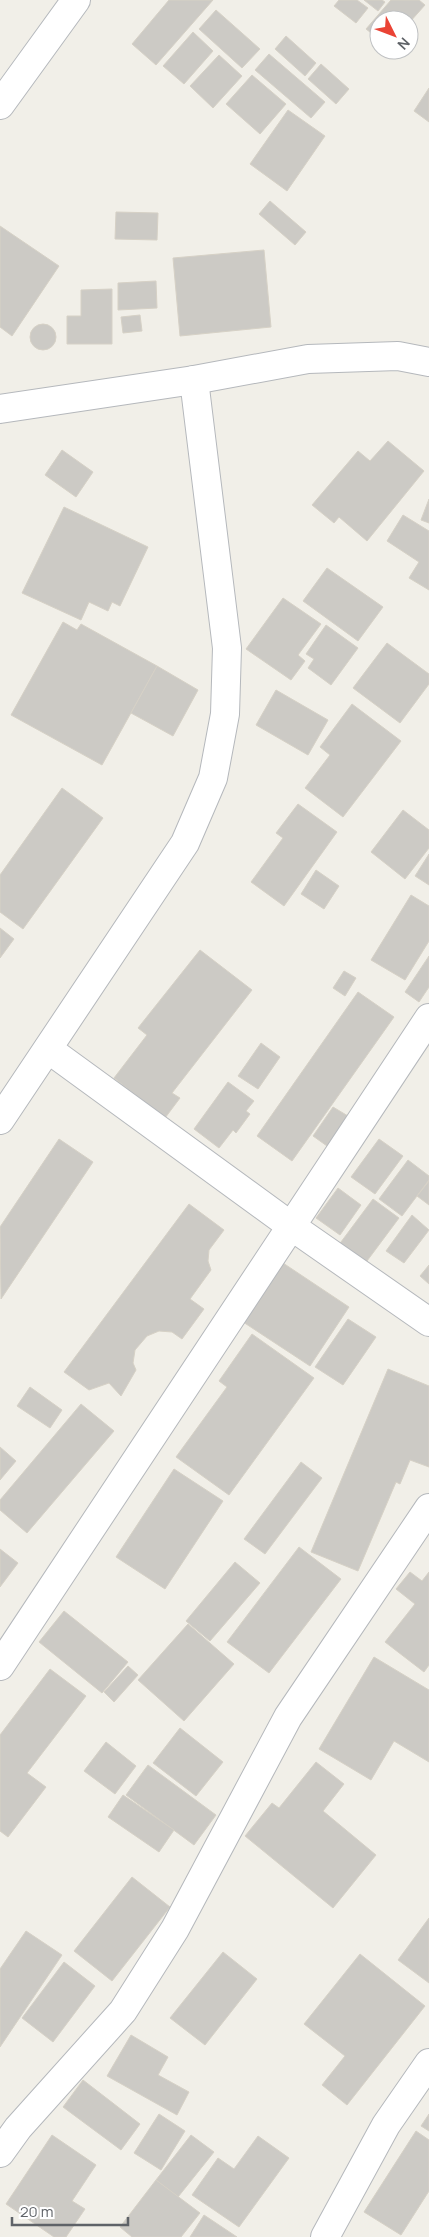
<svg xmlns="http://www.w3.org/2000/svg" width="429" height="2237" font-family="Manrope,sans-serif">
<rect width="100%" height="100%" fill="#f1efe8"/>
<g fill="#cccac5" stroke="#d6d1c6">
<path d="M169 0H213L156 65 132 44Z"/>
<path d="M339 0H357L368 8 356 23 334 6Z"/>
<path d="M364 0H382L385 2 378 11Z"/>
<path d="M391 0H419L425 5 409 23V20H379V39L366 29Z"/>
<path d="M216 10 260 49 242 68 199 29Z"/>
<path d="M193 32 213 51 184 84 163 66Z"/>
<path d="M286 36 316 63 305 76 275 49Z"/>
<path d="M269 54 325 102 311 118 255 70Z"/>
<path d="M219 55 242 76 213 108 190 86Z"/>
<path d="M321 64 349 89 336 104 308 79Z"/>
<path d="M252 75 286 104 260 134 226 104Z"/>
<path d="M429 88V122L414 111Z"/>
<path d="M288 110 325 136 287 191 250 164Z"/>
<path d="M270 201 306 232 295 245 259 214Z"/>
<path d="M116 212 158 213 157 240 115 239Z"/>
<path d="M0 226 59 266 12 336 0 327Z"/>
<path d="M264 250 271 327 180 336 173 258Z"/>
<path d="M156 281 157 308 118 310V283Z"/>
<path d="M112 289V344H67V316H81V290Z"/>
<path d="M140 315 142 331 123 333 121 317Z"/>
<circle cx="43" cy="337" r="13"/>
<path d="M388 441 424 471 367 541 339 517 334 523 312 505 358 451 370 461Z"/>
<path d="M62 450 93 472 76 497 45 475Z"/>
<path d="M429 499V523L421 520Z"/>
<path d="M64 507 148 547 120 606 112 602 108 611 89 602 81 620 22 593Z"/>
<path d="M403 515 429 531V590L409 578 419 562 387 541Z"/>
<path d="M327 568 383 607 358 641 303 601Z"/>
<path d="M283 598 321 624 298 655 305 661 291 680 246 649Z"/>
<path d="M63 622 77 630 81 624 157 666 102 765 11 715Z"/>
<path d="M326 625 358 648 331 685 308 668 314 659 306 654Z"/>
<path d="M387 643 429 674V684L400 723 353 688Z"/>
<path d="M157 666 198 690 173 736 131 713Z"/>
<path d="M276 690 328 720 308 755 256 725Z"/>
<path d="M352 704 401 741 343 817 305 788 330 755 320 747Z"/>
<path d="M62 788 103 818 23 929 0 912V875Z"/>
<path d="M298 804 337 832 284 906 251 882 283 838 276 833Z"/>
<path d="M403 810 429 830V848L405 879 371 852Z"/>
<path d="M429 854V885L415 876Z"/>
<path d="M316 870 339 886 324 909 301 894Z"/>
<path d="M411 895 429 906V941L405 980 371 960Z"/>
<path d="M0 928 14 939 0 958Z"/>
<path d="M200 950 252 990 172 1093 180 1098 165 1118 114 1078 147 1035 138 1028Z"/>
<path d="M429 956V987L419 1002 405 992Z"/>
<path d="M344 971 356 978 345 996 333 988Z"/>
<path d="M358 992 394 1017 292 1161 257 1136Z"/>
<path d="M261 1043 280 1057 258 1089 238 1076Z"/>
<path d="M228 1082 254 1101 246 1111 250 1114 236 1133 233 1130 219 1148 194 1129Z"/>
<path d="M333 1107 348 1116 327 1146 313 1136Z"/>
<path d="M59 1139 93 1162 1 1299 0 1227Z"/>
<path d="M379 1139 403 1156 375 1194 351 1177Z"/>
<path d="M408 1160 429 1176V1180L402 1216 379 1199Z"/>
<path d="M429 1181V1205L417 1196Z"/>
<path d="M338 1188 361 1205 340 1235 316 1218Z"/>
<path d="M373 1199 399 1218 364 1265 338 1246Z"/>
<path d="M189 1204 224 1230 209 1250 208 1261 211 1270 190 1299 204 1309 182 1339 172 1332 159 1331 147 1336 135 1350 133 1363 136 1370 121 1396 109 1383 89 1390 64 1372Z"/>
<path d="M412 1215 429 1230 404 1263 386 1251Z"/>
<path d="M280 1261 349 1307 310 1366 240 1320Z"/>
<path d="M429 1265V1284L420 1276Z"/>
<path d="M348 1319 376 1337 343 1385 315 1367Z"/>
<path d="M252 1334 314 1378 229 1495 176 1457 227 1387 219 1381Z"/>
<path d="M388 1369 429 1386V1467L410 1460 400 1484 396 1482 358 1571 311 1552Z"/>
<path d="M30 1387 62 1410 50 1428 17 1406Z"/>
<path d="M81 1404 114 1431 27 1533 0 1510V1500Z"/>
<path d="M0 1447 16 1461 0 1480Z"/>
<path d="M301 1462 322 1478 265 1554 244 1539Z"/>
<path d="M174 1469 223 1501 165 1589 116 1557Z"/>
<path d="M299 1547 341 1579 269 1673 227 1642Z"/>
<path d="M0 1549 18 1563 0 1587Z"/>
<path d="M235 1562 260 1583 210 1641 186 1621Z"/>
<path d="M410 1572 422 1581 429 1572V1665L424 1672 385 1642 415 1604 396 1589Z"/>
<path d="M64 1611 128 1662 102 1693 39 1642Z"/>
<path d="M188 1624 234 1664 184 1721 138 1680Z"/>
<path d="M374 1657 429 1690V1762L394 1741 371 1780 319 1749Z"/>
<path d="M128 1666 138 1675 114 1702 104 1692Z"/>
<path d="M50 1669 86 1696 27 1773 46 1787 8 1837 0 1831V1735Z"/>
<path d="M180 1728 223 1762 196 1796 153 1763Z"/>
<path d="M106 1742 136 1766 115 1794 84 1771Z"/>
<path d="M316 1762 344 1784 323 1811 376 1855 333 1908 245 1836 272 1803 279 1808Z"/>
<path d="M148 1765 216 1815 194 1845 126 1795Z"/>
<path d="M123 1795 174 1830 159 1852 108 1817Z"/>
<path d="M132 1877 170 1907 112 1981 74 1951Z"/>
<path d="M429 1918V1983L398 1960Z"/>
<path d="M26 1931 62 1955 0 2047V1969Z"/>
<path d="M223 1952 257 1979 205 2045 170 2018Z"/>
<path d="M360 1954 425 2006 347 2105 322 2085 345 2056 304 2024Z"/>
<path d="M64 1962 95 1986 53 2042 22 2018Z"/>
<path d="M131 2035 168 2057 158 2075 189 2092 177 2115 107 2076Z"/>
<path d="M83 2080 140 2124 121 2150 63 2107Z"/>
<path d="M159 2114 185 2131 161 2170 134 2153Z"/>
<path d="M429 2114V2131L421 2126Z"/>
<path d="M416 2131 429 2140V2191L401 2235 364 2212Z"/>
<path d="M52 2135 96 2165 72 2201 85 2209 66 2237H54L6 2204Z"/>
<path d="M191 2135 214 2152 178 2197 156 2180Z"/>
<path d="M258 2136 289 2158 239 2227 192 2195 218 2158 234 2169Z"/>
<path d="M156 2180 200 2213 181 2237H132L120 2227Z"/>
<path d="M204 2215 237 2237H190Z"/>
</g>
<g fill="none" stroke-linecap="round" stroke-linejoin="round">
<defs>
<g id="minor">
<path d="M0 105 76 0"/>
<path d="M0 409 194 380 308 359 398 356 429 362"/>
<path d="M48 1049 291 1226 429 1322"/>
<path d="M0 1120 185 843 213 778 225 714 227 648 194 380"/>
<path d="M0 1666 429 1018"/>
<path d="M0 2153 18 2128 123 2011 175 1929 288 1717 429 1508"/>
<path d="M325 2237 386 2125 429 2063"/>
</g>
</defs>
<use href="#minor" stroke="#b5b8bc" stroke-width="30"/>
<use href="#minor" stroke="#fff" stroke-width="28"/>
</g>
<g transform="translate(394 35) rotate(132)"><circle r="24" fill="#ffffff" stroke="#bfc1c3"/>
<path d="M0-4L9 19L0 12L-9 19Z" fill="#ea4335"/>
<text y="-8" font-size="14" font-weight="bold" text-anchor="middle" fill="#5f6368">N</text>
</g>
<path d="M12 2217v8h116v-8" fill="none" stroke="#5f6368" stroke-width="2.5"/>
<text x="20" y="2217" font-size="15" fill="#5f6368" stroke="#ffffff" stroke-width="4" paint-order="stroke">20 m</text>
</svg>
